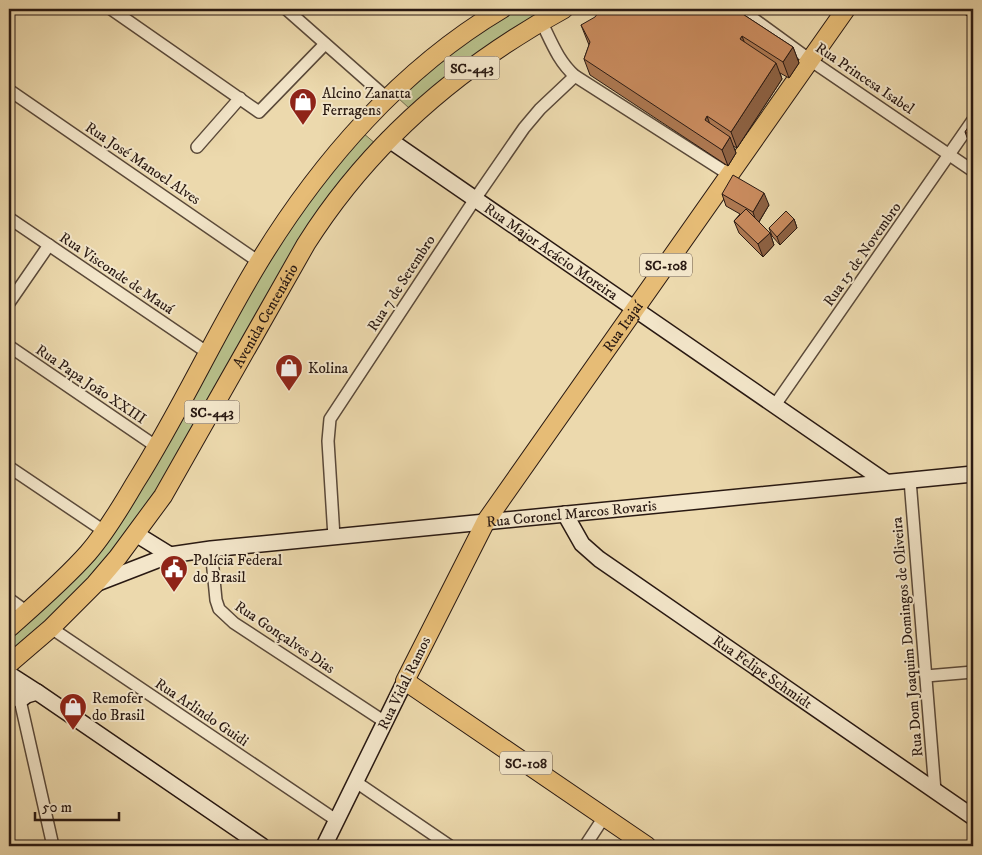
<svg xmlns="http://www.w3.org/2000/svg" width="982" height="855" font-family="'IM FELL DW Pica',serif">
<rect width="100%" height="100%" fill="#ecd9ad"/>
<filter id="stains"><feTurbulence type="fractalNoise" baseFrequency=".004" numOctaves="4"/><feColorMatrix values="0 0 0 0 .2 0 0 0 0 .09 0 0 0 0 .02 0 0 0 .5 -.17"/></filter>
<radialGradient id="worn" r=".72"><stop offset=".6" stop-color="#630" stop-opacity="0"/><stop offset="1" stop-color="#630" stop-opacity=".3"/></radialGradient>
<g fill="#b7bf8a" stroke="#706c4e">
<path d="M519 9H552L492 42 409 108 398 98 438 61 486 27Z"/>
<path d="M363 133 376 144 166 480 97 576 9 659V634L153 471 251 292 302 210Z"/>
</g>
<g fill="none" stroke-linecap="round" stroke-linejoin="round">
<defs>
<g id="street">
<path d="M111 9 259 112 325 44"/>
<path d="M286 9 388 99"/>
<path d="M740 9 810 60 973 171"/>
<path d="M541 21C551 41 558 61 575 76L730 175"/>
<path d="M9 90 259 262"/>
<path d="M197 147 240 98"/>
<path d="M9 218 208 353"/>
<path d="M9 303 49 245"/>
<path d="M9 346 157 447"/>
<path d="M775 405 973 120"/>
<path d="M9 467 104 531"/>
<path d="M910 480 935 791"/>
<path d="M334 537 328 441 330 419 475 199 524 128 540 109 575 76"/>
<path d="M211 549 216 600 219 609 234 623 385 722"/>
<path d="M9 599 27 612"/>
<path d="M51 628 336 820"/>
<path d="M926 676 973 672"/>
<path d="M9 680 20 700 53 846"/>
<path d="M356 782 450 846"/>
<path d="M585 846 604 817"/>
</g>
<g id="secondary">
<path d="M972 9H973"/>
<path id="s1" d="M388 139 886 482"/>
<path id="s2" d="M565 514 582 544 599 559 973 817"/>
<path d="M136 534 170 555"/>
<path id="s3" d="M95 584 170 555 211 549 973 474"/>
<path d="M9 674 37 692 262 846"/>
<path d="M20 700 27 695 37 692"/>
<path d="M324 846 405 681"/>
</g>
<g id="primary">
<path d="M9 628C36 604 64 580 88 553 106 532 121 507 135 483 180 412 215 334 259 262 320 162 401 69 502 9"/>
<path id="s4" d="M9 664 51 628 95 584 118 557 163 496 306 244C370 143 460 66 564 9"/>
<path id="s5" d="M647 846 405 681 486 521 846 9"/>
</g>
</defs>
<use href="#street" stroke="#5a4939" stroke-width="14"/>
<use href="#secondary" stroke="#291912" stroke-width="18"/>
<use href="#primary" stroke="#291912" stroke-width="20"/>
<use href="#street" stroke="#f3e6ca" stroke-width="11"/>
<use href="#secondary" stroke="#f3e6ca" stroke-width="15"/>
<use href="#primary" stroke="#e6bc76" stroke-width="18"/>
</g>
<g fill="#ad7851" stroke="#291912">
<path d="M735 9 793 47 799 63 789 78 780 73 782 79 737 148 733 146 736 153 728 166 590 75 584 59 589 45 581 25Z"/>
<path d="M973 120V149L971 148 965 132Z"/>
<path d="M722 194 769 205 759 222 770 233 774 245 763 257 739 233 734 221 740 214 726 206Z"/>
<path d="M794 219 797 228 780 245 772 236 769 228Z"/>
</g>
<g fill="#8d6142" stroke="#291912">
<path d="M742 36 748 52 740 39Z"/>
<path d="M793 47 799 63 789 78 783 62Z"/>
<path d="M776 63 782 79 737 148 731 132Z"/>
<path d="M707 116 713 133 705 120Z"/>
<path d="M730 137 736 153 728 166 722 150Z"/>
<path d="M764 193 769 205 757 225 753 212Z"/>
<path d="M794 219 797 228 780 245 777 237Z"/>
<path d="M770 233 774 245 763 257 758 244Z"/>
</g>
<g fill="#c98b5e" stroke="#291912">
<path d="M601 9H735L793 47 783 62 742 36 740 39 776 63 731 132 707 116 705 120 730 137 722 150 584 59 590 42 581 25 595 17Z"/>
<path d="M973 120V137L965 132Z"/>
<path d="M733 175 764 193 753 212 722 194Z"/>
<path d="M746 209 770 233 758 244 734 221Z"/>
<path d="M786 211 794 219 777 237 769 228Z"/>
</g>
<defs>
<symbol id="shop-pin" viewBox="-11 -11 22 30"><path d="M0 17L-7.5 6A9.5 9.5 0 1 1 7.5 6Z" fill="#8f2418" stroke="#f3e6ca"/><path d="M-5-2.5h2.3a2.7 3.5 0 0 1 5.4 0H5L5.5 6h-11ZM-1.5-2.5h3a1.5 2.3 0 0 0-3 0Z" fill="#fff"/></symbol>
<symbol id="civic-pin" viewBox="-11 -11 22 30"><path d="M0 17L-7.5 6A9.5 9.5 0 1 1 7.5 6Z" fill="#8f2418" stroke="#f3e6ca"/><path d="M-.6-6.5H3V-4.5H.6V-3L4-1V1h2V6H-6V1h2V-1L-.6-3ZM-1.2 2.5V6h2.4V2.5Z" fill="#fff"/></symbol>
</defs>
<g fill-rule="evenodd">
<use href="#shop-pin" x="287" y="86" width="32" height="43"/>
<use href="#shop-pin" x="273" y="352" width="32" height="43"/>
<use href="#civic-pin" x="158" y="553" width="32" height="43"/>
<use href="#shop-pin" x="57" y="691" width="32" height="43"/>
</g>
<g text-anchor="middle" stroke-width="4" stroke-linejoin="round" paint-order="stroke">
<g fill="#f3e6ca" stroke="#665649" stroke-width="1">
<rect x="444.5" y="56.5" width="55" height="23" rx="4"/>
<rect x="640" y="253.5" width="52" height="23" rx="4"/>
<rect x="184.5" y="400.5" width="55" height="23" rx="4"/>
<rect x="500" y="751.5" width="52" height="23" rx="4"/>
</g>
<g font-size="14" font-weight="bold" fill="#291912">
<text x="472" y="73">SC-443</text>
<text x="666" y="270">SC-108</text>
<text x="212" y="417">SC-443</text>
<text x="526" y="768">SC-108</text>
</g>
<g font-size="15" fill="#291912" stroke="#f3e6ca">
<text transform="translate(865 78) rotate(34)" y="5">Rua Princesa Isabel</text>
<text transform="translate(143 163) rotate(34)" y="5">Rua José Manoel Alves</text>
<text dy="5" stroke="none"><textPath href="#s1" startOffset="198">Rua Major Acácio Moreira</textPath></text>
<text transform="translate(862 254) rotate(-55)" y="5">Rua 15 de Novembro</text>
<text transform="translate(117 273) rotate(34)" y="5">Rua Visconde de Mauá</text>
<text transform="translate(401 283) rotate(-57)" y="5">Rua 7 de Setembro</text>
<text dy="5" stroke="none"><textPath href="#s4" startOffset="436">Avenida Centenário</textPath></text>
<text dy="5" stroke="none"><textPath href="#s5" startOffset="710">Rua Itajaí</textPath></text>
<text transform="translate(91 384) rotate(34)" y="5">Rua Papa João XXIII</text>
<text dy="5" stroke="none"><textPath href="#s3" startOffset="484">Rua Coronel Marcos Rovaris</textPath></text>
<text transform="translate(285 637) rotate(34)" y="5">Rua Gonçalves Dias</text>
<text transform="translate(907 637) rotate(-95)" y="5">Rua Dom Joaquim Domingos de Oliveira</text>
<text dy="5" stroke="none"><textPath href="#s2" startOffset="256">Rua Felipe Schmidt</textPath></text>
<text transform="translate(404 683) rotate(-64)" y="5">Rua Vidal Ramos</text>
<text transform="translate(202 712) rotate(34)" y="5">Rua Arlindo Guidi</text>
</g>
<g font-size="15" fill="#291912" stroke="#f3e6ca" text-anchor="start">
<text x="322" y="98">Alcino Zanatta<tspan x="322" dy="17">Ferragens</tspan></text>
<text x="308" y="373">Kolina</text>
<text x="193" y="565">Polícia Federal<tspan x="193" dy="17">do Brasil</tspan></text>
<text x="92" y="703">Remofer<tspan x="92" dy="17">do Brasil</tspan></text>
</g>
</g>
<rect width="982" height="855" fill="none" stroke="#ecd9ad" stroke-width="30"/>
<rect x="10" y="10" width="962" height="835" fill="none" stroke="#291912" stroke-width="2.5"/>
<rect x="15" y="15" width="952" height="825" fill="none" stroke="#291912"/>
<path d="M35 812v8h84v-8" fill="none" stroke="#291912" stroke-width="2.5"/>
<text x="42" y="812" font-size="15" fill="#291912" stroke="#f3e6ca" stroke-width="4" paint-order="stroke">50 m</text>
<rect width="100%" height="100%" filter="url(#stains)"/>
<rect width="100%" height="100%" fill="url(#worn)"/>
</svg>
